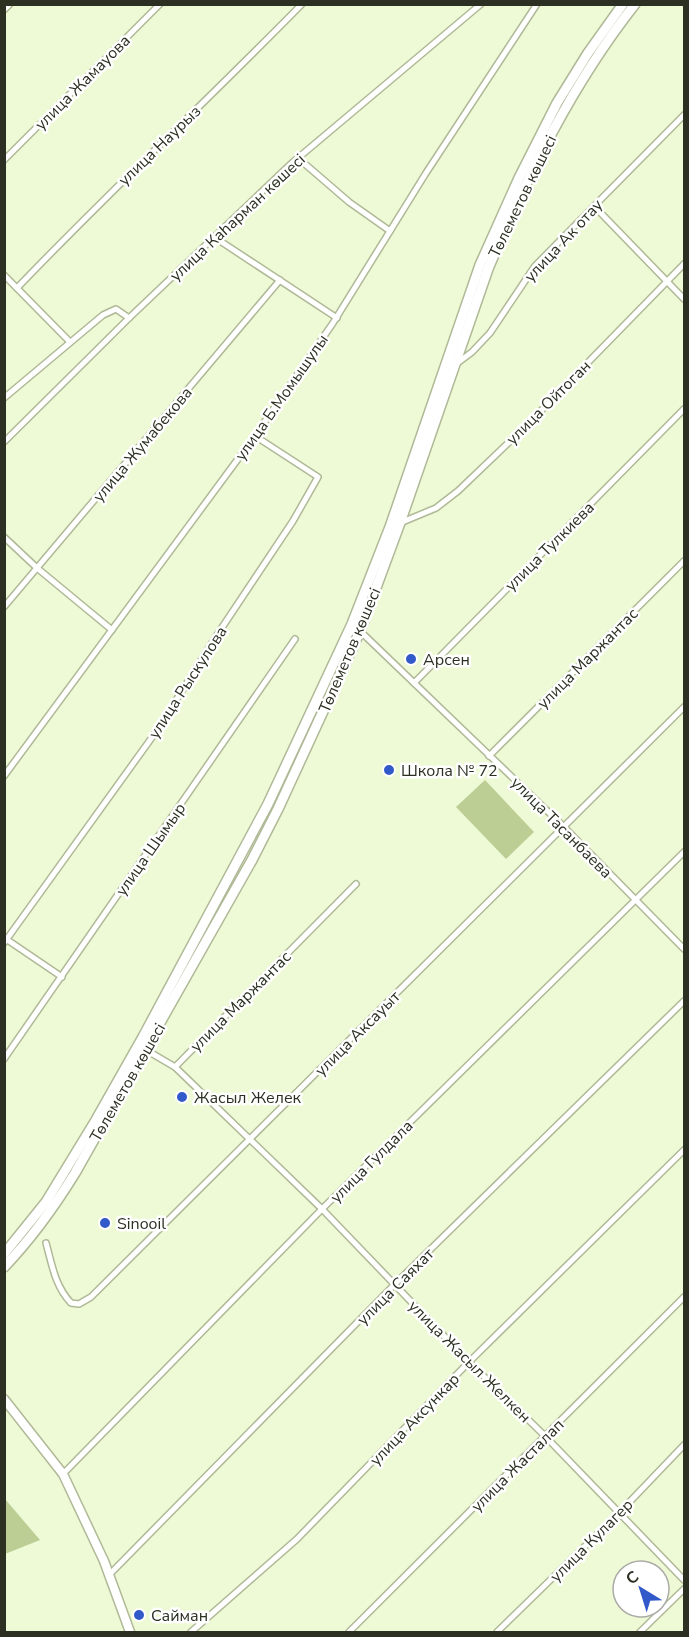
<svg xmlns="http://www.w3.org/2000/svg" width="689" height="1637" font-family="'Nunito Sans',sans-serif">
<rect width="100%" height="100%" fill="#eef9d5"/>
<g fill="#bdce95">
<path d="M485 780 534 832 506 859 456 807Z"/>
<path d="M5 1499 40 1540 5 1554H4Z"/>
</g>
<g fill="none" stroke-linecap="round" stroke-linejoin="round">
<defs>
<g id="street">
<path d="M4 10 10 4"/>
<path d="M298 158 349 202 390 231"/>
<path d="M4 160 160 4"/>
<path d="M594 206 684 299"/>
<path d="M214 237 337 318"/>
<path d="M4 275 70 342"/>
<path d="M17 288C110 191 208 100 302 4"/>
<path d="M456 364 472 352 490 333 535 266 684 115"/>
<path d="M4 398 103 315 116 309 129 318"/>
<path d="M4 442 129 318 292 163 481 4"/>
<path d="M400 523 436 508 458 491 525 427 684 264"/>
<path d="M4 537 37 568 112 630"/>
<path d="M4 607 280 280"/>
<path d="M360 631 564 827 684 949"/>
<path d="M414 683 684 409"/>
<path d="M489 756 684 561"/>
<path d="M4 776 252 440 333 323 426 173 537 4"/>
<path d="M6 939 62 977"/>
<path d="M4 943 158 729 217 635 293 521 318 477 255 436"/>
<path d="M146 1050 175 1067 322 1209 469 1362 546 1437 684 1580"/>
<path d="M4 1059 295 639"/>
<path d="M175 1067 356 884"/>
<path d="M46 1243C52 1265 55 1286 71 1303L79 1304 91 1297 684 707"/>
<path d="M63 1474 322 1209 684 852"/>
<path d="M109 1575 394 1285 684 1001"/>
<path d="M191 1632 297 1539 469 1362 684 1150"/>
<path d="M349 1632 684 1297"/>
<path d="M497 1632 619 1513 684 1445"/>
<path d="M640 1632 684 1589"/>
</g>
<path id="secondary" d="M4 1399 63 1474 104 1561 130 1632"/>
<g id="primary">
<path d="M4 1254 46 1202 96 1120 143 1037 268 804 352 624 390 527 480 265 519 178 557 103 588 53 623 4"/>
<path d="M4 1267C32 1238 54 1207 75 1173L252 860 278 809 360 631 400 523 488 269C527 176 572 84 635 4"/>
</g>
</defs>
<use href="#street" stroke="#afb997" stroke-width="8"/>
<use href="#secondary" stroke="#afb997" stroke-width="11"/>
<use href="#primary" stroke="#afb997" stroke-width="12"/>
<use href="#street" stroke="#fff" stroke-width="5"/>
<use href="#secondary" stroke="#fff" stroke-width="8"/>
<use href="#primary" stroke="#fff" stroke-width="9"/>
</g>
<g fill="#3259c9" stroke="#fff" stroke-width="2">
<circle cx="411" cy="659" r="6"/>
<circle cx="389" cy="770" r="6"/>
<circle cx="182" cy="1097" r="6"/>
<circle cx="105" cy="1223" r="6"/>
<circle cx="139" cy="1615" r="6"/>
</g>
<g text-anchor="middle" stroke-width="5" stroke-linejoin="round" paint-order="stroke">
<g font-size="16" fill="#2c3022" stroke="#fff">
<text transform="translate(82 82) rotate(-45)" y="6">улица Жамауова</text>
<text transform="translate(159 145) rotate(-44)" y="6">улица Наурыз</text>
<text transform="translate(522 196) rotate(-64)" y="6">Төлеметов көшесі</text>
<text transform="translate(237 217) rotate(-43)" y="6">улица Каһарман көшесі</text>
<text transform="translate(563 240) rotate(-47)" y="6">улица Ак отау</text>
<text transform="translate(281 397) rotate(-55)" y="6">улица Б.Момышулы</text>
<text transform="translate(548 402) rotate(-45)" y="6">улица Ойтоган</text>
<text transform="translate(142 444) rotate(-50)" y="6">улица Жумабекова</text>
<text transform="translate(549 546) rotate(-45)" y="6">улица Тулкиева</text>
<text transform="translate(349 650) rotate(-67)" y="6">Төлеметов көшесі</text>
<text transform="translate(587 658) rotate(-45)" y="6">улица Маржантас</text>
<text transform="translate(187 682) rotate(-57)" y="6">улица Рыскулова</text>
<text transform="translate(562 827) rotate(45)" y="6">улица Тасанбаева</text>
<text transform="translate(150 849) rotate(-55)" y="6">улица Шымыр</text>
<text transform="translate(240 1001) rotate(-45)" y="6">улица Маржантас</text>
<text transform="translate(357 1033) rotate(-45)" y="6">улица Аксауыт</text>
<text transform="translate(127 1082) rotate(-60)" y="6">Төлеметов көшесі</text>
<text transform="translate(371 1161) rotate(-45)" y="6">улица Гулдала</text>
<text transform="translate(395 1286) rotate(-45)" y="6">улица Саяхат</text>
<text transform="translate(470 1361) rotate(45)" y="6">улица Жасыл Желкен</text>
<text transform="translate(414 1419) rotate(-46)" y="6">улица Аксункар</text>
<text transform="translate(517 1465) rotate(-45)" y="6">улица Жасталап</text>
<text transform="translate(591 1540) rotate(-45)" y="6">улица Кулагер</text>
</g>
<g font-size="16" fill="#2c3022" stroke="#fff" text-anchor="start">
<text x="423" y="665">Арсен</text>
<text x="401" y="776">Школа № 72</text>
<text x="194" y="1103">Жасыл Желек</text>
<text x="117" y="1229">Sinooil</text>
<text x="151" y="1621">Сайман</text>
</g>
</g>
<rect width="689" height="1637" fill="none" stroke="#2c3022" stroke-width="12"/>
<g transform="translate(641 1589) rotate(322)"><circle r="28" fill="#ffffff" stroke="#abaca7" stroke-width="1.5"/>
<path d="M0-4.5L10 22L0 15L-10 22Z" fill="#3259c9"/>
<text y="-9" font-size="16" font-weight="bold" text-anchor="middle" fill="#2c3022">С</text>
</g>
</svg>
